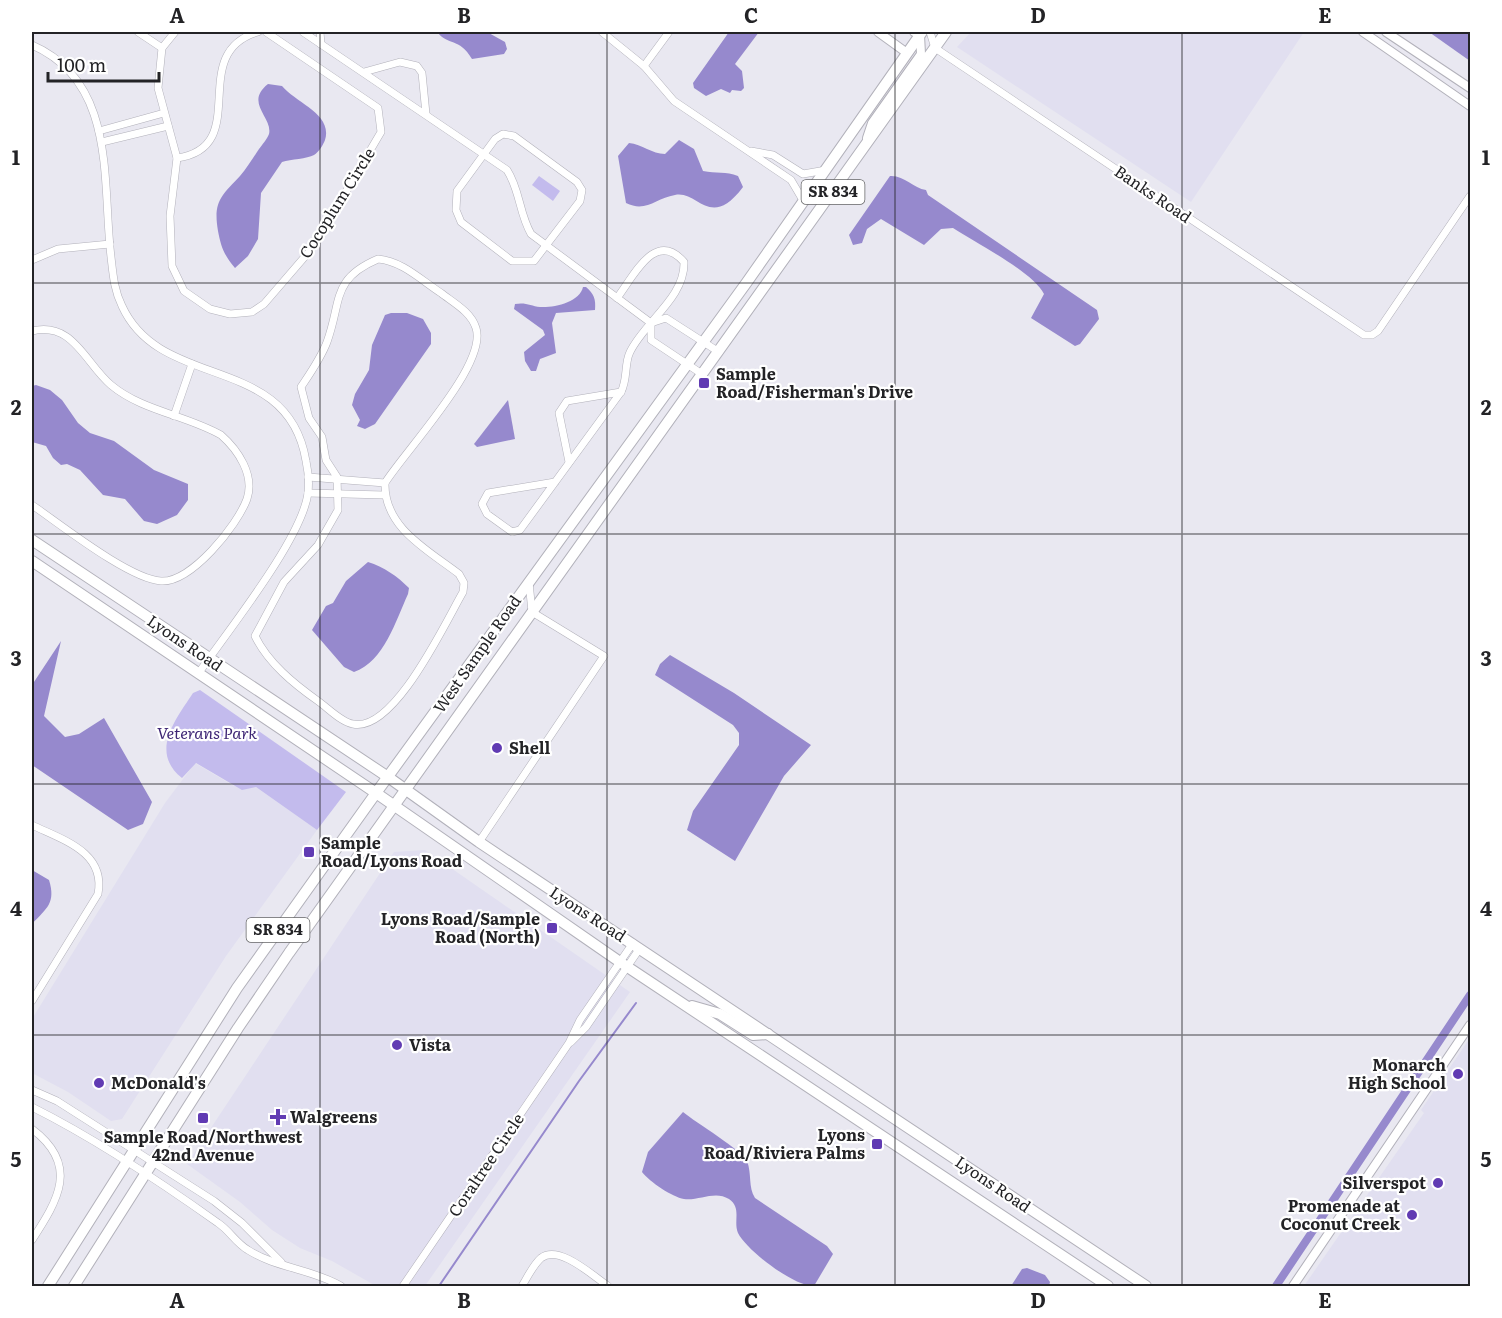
<svg xmlns="http://www.w3.org/2000/svg" width="1502" height="1318" font-family="Literata,serif">
<rect width="100%" height="100%" fill="#e9e8f1"/>
<g fill="#e1dff0">
<path d="M971 32H1304L1191 202 957 47Z"/>
<path d="M195 763 234 786 256 787 317 830 226 956 122 1119 111 1121 68 1092 32 1073V1019L165 803Z"/>
<path d="M425 850 630 992 425 1286H376L332 1261 300 1248 272 1230 240 1202 187 1164 394 852Z"/>
<path d="M1470 1038V1286H1304L1424 1113 1421 1110Z"/>
</g>
<g fill="#c3bbed">
<path d="M539 176 560 191 553 201 532 185Z"/>
<path d="M200 690 346 792 317 830 256 787 242 790 196 763 182 778C149 752 176 719 193 693Z"/>
</g>
<g fill="#9689cd">
<path d="M437 32H487L505 42 507 49 504 54 472 59C459 37 448 46 437 32Z"/>
<path d="M729 32H759L735 64 742 71 744 88 741 91 732 90 730 93 721 89 706 96 694 88 693 83Z"/>
<path d="M1429 32H1470V61Z"/>
<path d="M268 84 282 86C296 103 333 114 325 140 323 145 319 152 314 155 307 159 291 159 282 162L261 193 258 239 248 256 235 268C224 255 221 247 218 231 213 202 221 196 240 176 247 168 253 158 259 149 262 145 267 139 269 134 273 117 244 103 268 84Z"/>
<path d="M679 140 694 149 703 171C716 174 726 171 738 176L743 187C710 231 698 190 675 195 656 198 646 213 626 203L618 156 629 143C642 144 652 154 665 154Z"/>
<path d="M890 176C904 175 913 188 926 190L928 195 1097 310 1099 319 1080 344 1075 346 1031 318 1044 294C1033 272 976 243 953 228L941 229 924 245 881 219 867 229 862 243 853 245 849 235Z"/>
<path d="M583 287H586C594 294 596 299 595 310L556 313 552 323 556 353 540 359 536 371H531L525 361 524 352 545 335 543 330 514 309 515 304C526 302 531 306 540 307 554 308 580 302 583 287Z"/>
<path d="M391 313H407L423 319 431 333V344L375 424 365 429 357 426 360 420 352 405 355 394 369 370 372 345 385 315Z"/>
<path d="M36 385 50 390 62 400 78 423 90 433 114 441 154 470 188 484V500L177 515 157 524 144 521 125 499 103 495 80 470 67 464 61 465 53 458 46 446 32 442V386Z"/>
<path d="M508 400 515 439 477 447 474 444Z"/>
<path d="M368 562C384 567 397 576 409 588L408 594C396 620 384 662 354 672L344 667 312 630 326 606 333 603 346 581Z"/>
<path d="M61 641 44 716 65 737 79 734 104 718 152 802 143 824 128 830 32 765V685Z"/>
<path d="M670 655 734 693 811 745 784 776 735 861 687 830 693 811 739 745V733L733 725 655 675 660 664Z"/>
<path d="M32 870 49 880C56 903 47 908 32 924Z"/>
<path d="M683 1112C695 1122 743 1151 747 1161 752 1174 748 1187 755 1198L827 1246 833 1254 814 1286C795 1287 747 1251 738 1233 733 1221 742 1208 729 1199 715 1190 699 1201 684 1199 672 1197 650 1182 642 1172L648 1152Z"/>
<path d="M1027 1268 1045 1275 1050 1282 1049 1286H1011L1022 1269Z"/>
</g>
<g fill="none" stroke-linecap="round" stroke-linejoin="round">
<path stroke="#9689cd" stroke-width="2" d="M439 1286 579 1081 636 1003"/>
<path stroke="#9689cd" stroke-width="8" d="M1276 1286 1470 995"/>
<defs>
<g id="minor">
<path d="M138 32 162 48"/>
<path d="M175 32 162 48 158 88 177 158 170 216 172 266 184 291 210 309 230 314 252 312 264 304 314 246 381 132 378 108 266 32"/>
<path d="M303 32 507 170C520 190 519 213 531 234L651 323"/>
<path d="M320 32 321 44"/>
<path d="M602 32 644 66 674 101 791 180 804 202"/>
<path d="M930 32 935 48 1364 335H1372L1378 331 1470 196"/>
<path d="M32 45C117 82 102 182 111 257 113 274 114 290 122 306 161 392 288 352 306 461 308 470 309 483 308 493 302 539 227 632 198 674"/>
<path d="M644 66 669 32"/>
<path d="M364 72 400 62 417 66 422 73 426 114"/>
<path d="M99 131 164 113"/>
<path d="M503 134 514 136 577 182 582 190 580 201 534 261H512L461 222 456 210 457 191 495 139Z"/>
<path d="M102 142 168 126"/>
<path d="M751 151 773 155 803 174 826 170"/>
<path d="M177 158C254 147 185 53 258 32"/>
<path d="M378 259C402 261 421 280 441 293 454 303 471 312 476 328 488 364 405 451 385 483 384 528 428 550 459 574L464 583 463 592C445 623 394 733 353 724 341 722 328 708 318 701 294 684 268 663 255 636L284 582 318 545 338 510 337 477 326 460 322 437 309 418 301 387C311 372 321 358 327 342 342 301 331 279 378 259Z"/>
<path d="M32 260 58 249 110 244"/>
<path d="M651 323 666 318 719 352"/>
<path d="M651 323V340L702 374"/>
<path d="M32 331C73 321 85 363 111 385 142 411 186 415 221 435 238 450 255 475 247 499 237 526 191 583 161 581 129 579 60 524 32 505"/>
<path d="M174 416 192 364"/>
<path d="M569 462 559 413 567 401 621 392"/>
<path d="M308 477 385 483"/>
<path d="M555 482 488 493 482 504 487 514 512 532 520 530 621 392C628 379 624 364 630 352 645 321 685 298 684 262 655 229 634 276 617 298"/>
<path d="M308 493 384 495"/>
<path d="M32 825C63 840 106 852 98 894L32 1001"/>
<path d="M479 842 604 656 532 612 529 582"/>
<path d="M571 1042 586 1027 640 948"/>
<path d="M32 1090 57 1101 214 1201 242 1223 281 1262"/>
<path d="M32 1107C96 1139 159 1181 218 1223 229 1230 236 1243 248 1250 276 1268 312 1269 341 1286"/>
<path d="M32 1129C80 1165 58 1200 32 1240"/>
<path d="M403 1286 569 1043 580 1020 633 943"/>
<path d="M522 1286C527 1278 533 1265 541 1258 559 1244 593 1276 608 1286"/>
</g>
<g id="tertiary">
<path d="M878 32 907 53"/>
<path d="M1363 32 1470 106"/>
<path d="M1386 32 1470 88"/>
<path d="M867 138 872 123 921 54 920 35 914 32"/>
<path d="M1293 1286 1470 1025"/>
</g>
<g id="primary">
<path d="M32 540 388 777 479 842 1146 1286"/>
<path d="M32 561 376 793 620 962 1108 1286"/>
<path d="M692 1006 720 1014 753 1035 768 1034"/>
<path d="M48 1286 237 988 376 793 747 282 922 32"/>
<path d="M74 1286 238 1028 289 953 946 32"/>
</g>
</defs>
<use href="#minor" stroke="#b2b1ba" stroke-width="8"/>
<use href="#tertiary" stroke="#b2b1ba" stroke-width="10"/>
<use href="#primary" stroke="#b2b1ba" stroke-width="12"/>
<use href="#minor" stroke="#fff" stroke-width="7"/>
<use href="#tertiary" stroke="#fff" stroke-width="8"/>
<use href="#primary" stroke="#fff" stroke-width="10"/>
</g>
<path fill="none" stroke="#232326" stroke-width="1.5" stroke-opacity="0.55" d="M320 32V1286M607 32V1286M895 32V1286M1182 32V1286M32 283H1470M32 534H1470M32 784H1470M32 1035H1470"/>
<g fill="#613bb3" stroke="#fff" stroke-width="2">
<rect x="698" y="377" width="12" height="12" rx="3"/>
<circle cx="497" cy="748" r="6"/>
<rect x="303" y="846" width="12" height="12" rx="3"/>
<rect x="546" y="922" width="12" height="12" rx="3"/>
<circle cx="397" cy="1045" r="6"/>
<circle cx="1458" cy="1074" r="6"/>
<circle cx="99" cy="1083" r="6"/>
<path d="M275 1108h6v6h6v6h-6v6h-6v-6h-6v-6h6z"/>
<rect x="197" y="1112" width="12" height="12" rx="3"/>
<rect x="871" y="1138" width="12" height="12" rx="3"/>
<circle cx="1438" cy="1183" r="6"/>
<circle cx="1412" cy="1215" r="6"/>
</g>
<g text-anchor="middle" stroke-width="4.5" stroke-linejoin="round" paint-order="stroke">
<g fill="#fff" stroke="#656567" stroke-width="1.5">
<rect x="801.5" y="180" width="63" height="24" rx="4.5"/>
<rect x="246.5" y="918" width="63" height="24" rx="4.5"/>
</g>
<g font-size="15" font-weight="bold" fill="#232326">
<text x="833" y="197">SR 834</text>
<text x="278" y="935">SR 834</text>
</g>
<g font-size="16" fill="#232326" stroke="#fff">
<text transform="translate(1153 194) rotate(34)" y="6">Banks Road</text>
<text transform="translate(337 203) rotate(-58)" y="6">Cocoplum Circle</text>
<text transform="translate(185 643) rotate(34)" y="6">Lyons Road</text>
<text transform="translate(477 654) rotate(-55)" y="6">West Sample Road</text>
<text transform="translate(588 914) rotate(33)" y="6">Lyons Road</text>
<text transform="translate(486 1165) rotate(-56)" y="6">Coraltree Circle</text>
<text transform="translate(993 1184) rotate(34)" y="6">Lyons Road</text>
</g>
<g font-size="16" font-weight="bold" fill="#232326" stroke="#fff" text-anchor="start">
<text x="716" y="380">Sample<tspan x="716" dy="18">Road/Fisherman's Drive</tspan></text>
<text x="509" y="754">Shell</text>
<text x="321" y="849">Sample<tspan x="321" dy="18">Road/Lyons Road</tspan></text>
<text x="540" y="925" text-anchor="end">Lyons Road/Sample<tspan x="540" dy="18">Road (North)</tspan></text>
<text x="409" y="1051">Vista</text>
<text x="1446" y="1071" text-anchor="end">Monarch<tspan x="1446" dy="18">High School</tspan></text>
<text x="111" y="1089">McDonald's</text>
<text x="290" y="1123">Walgreens</text>
<text x="865" y="1141" text-anchor="end">Lyons<tspan x="865" dy="18">Road/Riviera Palms</tspan></text>
<text x="203" y="1143" text-anchor="middle">Sample Road/Northwest<tspan x="203" dy="18">42nd Avenue</tspan></text>
<text x="1426" y="1189" text-anchor="end">Silverspot</text>
<text x="1400" y="1212" text-anchor="end">Promenade at<tspan x="1400" dy="18">Coconut Creek</tspan></text>
</g>
<g font-size="16" font-style="italic" fill="#3e2675" stroke="#fff">
<text x="207" y="739">Veterans Park</text>
</g>
</g>
<rect width="1502" height="1318" fill="none" stroke="#ffffff" stroke-width="66"/>
<path d="M48 72v9h111v-9" fill="none" stroke="#232326" stroke-width="3"/>
<text x="57" y="72" font-size="18" fill="#232326" stroke="#ffffff" stroke-width="4.5" paint-order="stroke">100 m</text>
<rect x="33" y="33" width="1436" height="1252" fill="none" stroke="#232326" stroke-width="2"/>
<g font-size="20" text-anchor="middle" font-weight="bold" fill="#232326">
<text x="177" y="23">A</text>
<text x="464" y="23">B</text>
<text x="751" y="23">C</text>
<text x="1038" y="23">D</text>
<text x="1325" y="23">E</text>
<text x="16" y="165">1</text>
<text x="1486" y="165">1</text>
<text x="16" y="415">2</text>
<text x="1486" y="415">2</text>
<text x="16" y="666">3</text>
<text x="1486" y="666">3</text>
<text x="16" y="916">4</text>
<text x="1486" y="916">4</text>
<text x="16" y="1167">5</text>
<text x="1486" y="1167">5</text>
<text x="177" y="1308">A</text>
<text x="464" y="1308">B</text>
<text x="751" y="1308">C</text>
<text x="1038" y="1308">D</text>
<text x="1325" y="1308">E</text>
</g>
</svg>
